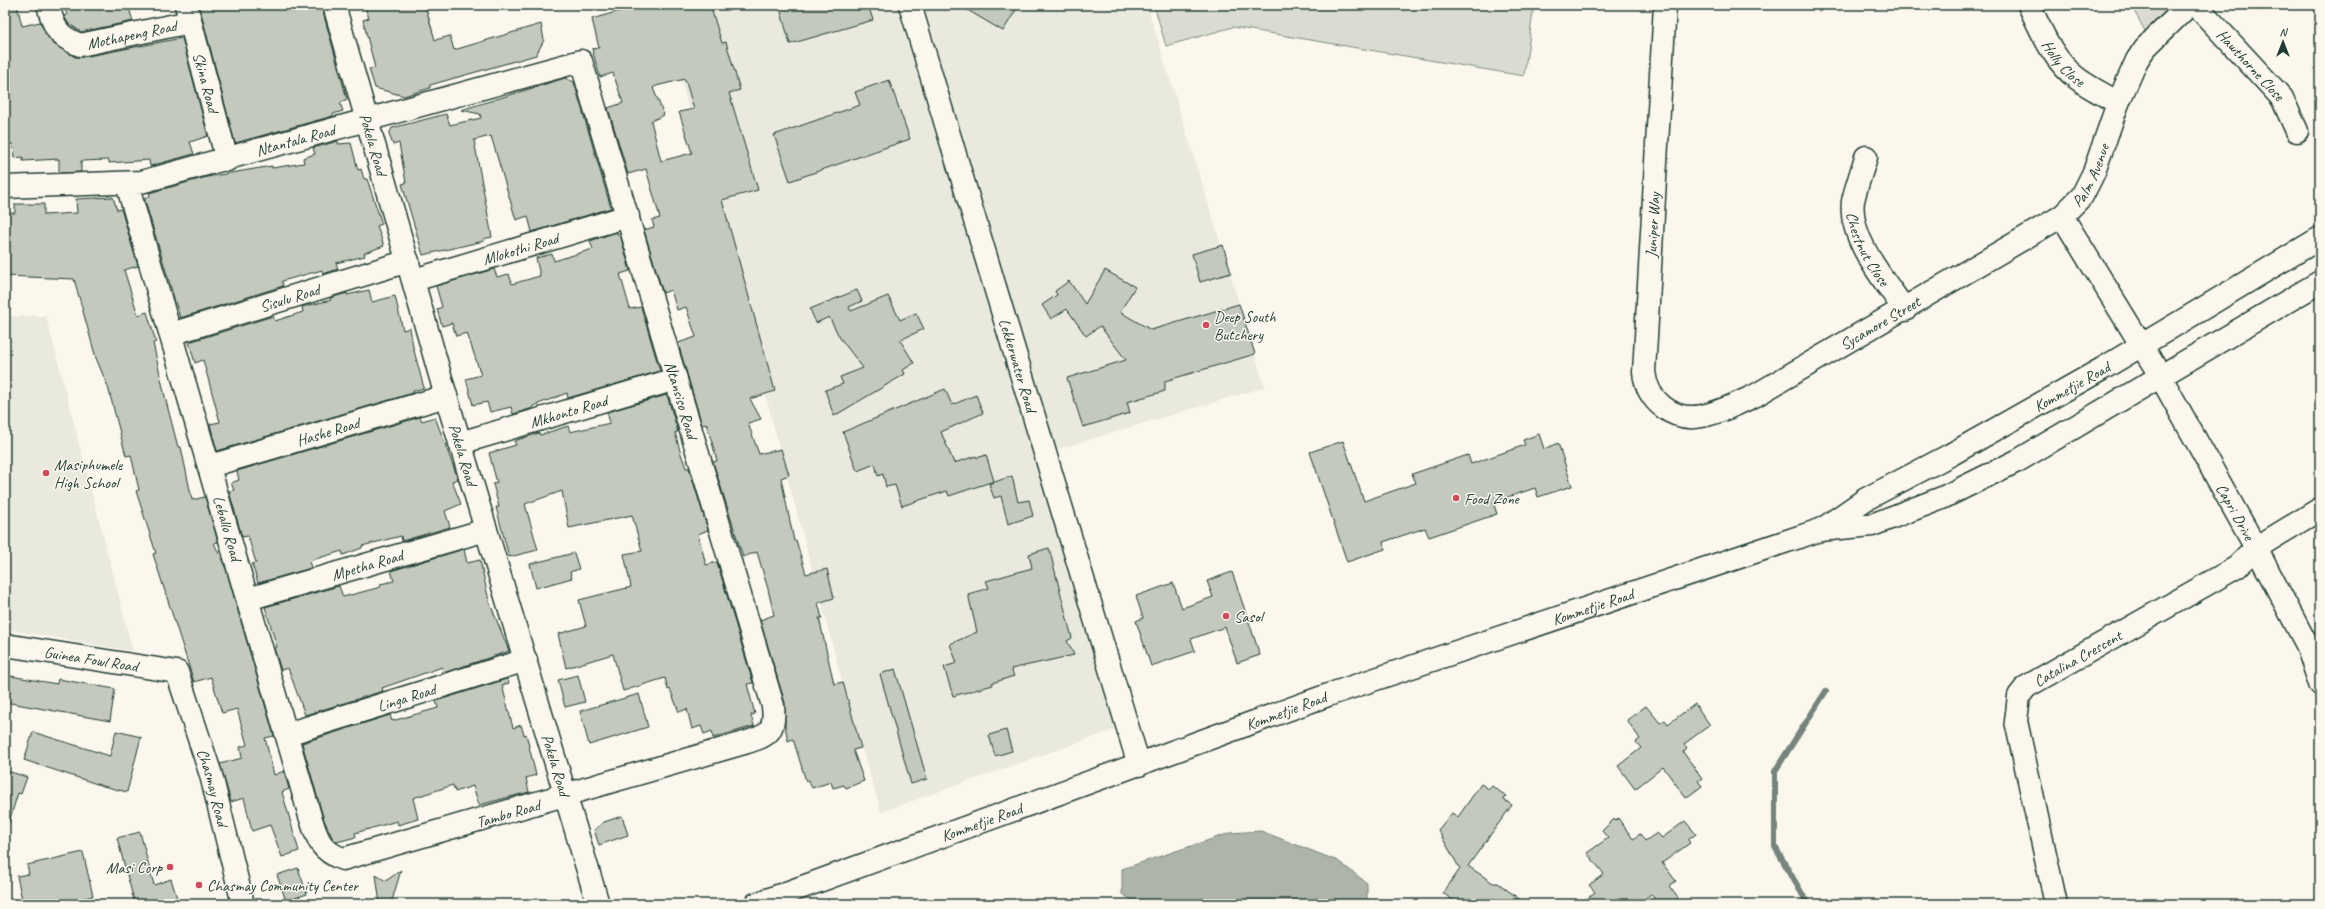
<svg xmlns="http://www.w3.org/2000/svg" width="2325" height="909" font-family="Caveat,sans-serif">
<rect width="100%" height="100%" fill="#fbf7ec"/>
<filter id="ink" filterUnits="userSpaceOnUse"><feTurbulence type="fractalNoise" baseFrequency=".025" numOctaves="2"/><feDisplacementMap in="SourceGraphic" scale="8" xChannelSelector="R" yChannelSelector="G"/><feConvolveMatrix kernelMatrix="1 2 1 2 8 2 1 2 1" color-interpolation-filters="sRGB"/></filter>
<g filter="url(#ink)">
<g fill="#eae9de">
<path d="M661 5H1147L1265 387 1045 453 1128 725 881 812 846 696Z"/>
<path d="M5 316H46L133 651 5 629Z"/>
</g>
<g fill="#dbdcd1" stroke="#7d8c82">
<path d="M1154 5H1534L1524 76 1233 27 1166 46Z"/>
<path d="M2131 5H2172L2145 31Z"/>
</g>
<path fill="#adb4aa" stroke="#74847b" d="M1261 831 1338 861 1367 883V904H1139L1122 894V869L1230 833Z"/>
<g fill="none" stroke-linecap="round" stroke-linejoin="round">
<path stroke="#74847b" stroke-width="6" d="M1808 904 1775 847V771L1826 691"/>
</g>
<g fill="#c4c9be" stroke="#1f3d34" fill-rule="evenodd">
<path d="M5 5H17L22 26 40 22 52 43 75 57H83L182 38 208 136 190 142 194 154 150 166 149 160 109 163V160L81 161V172L59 173V159L23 161V157L14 158 13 144H9L8 126 5 127Z"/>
<path d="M64 5H128L133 21 81 32 68 23 64 16 67 15Z"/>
<path d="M199 5H321L347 99 340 103 343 111 333 114V116L235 143Z"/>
<path d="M364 5H425L435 40 450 36 454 50 541 24 544 40 536 55 430 85V88L404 96 375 88 369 69 375 68 363 20 369 18Z"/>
<path d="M640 5H710L722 43 726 42 740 90 729 93 758 190 722 200 775 391 750 399 761 419 748 423 759 454 781 449 789 475 781 478 794 541 796 540 806 574 827 569 834 598 818 603 822 618H819L834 684 843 682 861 748 853 750 864 781 846 788 844 785 833 788 831 782 812 788 808 780 806 781 793 739 788 741 785 726V703L760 620 774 615 768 589 757 552 743 557 713 462 717 461 707 424 702 425 678 343 696 337 686 307 677 310 671 290 663 293 644 230 654 227 652 220 660 218 646 169 628 174 608 108 623 103 613 73 600 77 592 49 599 48 592 19ZM685 79 694 109 679 112 692 153 661 161 651 121 664 115 653 88 656 86Z"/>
<path d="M779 5H868L873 20 790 44Z"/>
<path d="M959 5H1019L1003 31Z"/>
<path d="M565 78 574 82 611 208 532 232 528 216 516 220 491 136 474 140 492 237 483 239 484 241 423 255 402 184 406 183 399 143 393 145 389 134 392 128 446 114 450 125 481 118 480 114 461 110Z"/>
<path d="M889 80 910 139 790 181 774 135 860 105 855 92Z"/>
<path d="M338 141V144L351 143 358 170 361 169 364 179H367L382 224 377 226 384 246 364 253 365 256 336 263 338 269 323 274 322 270 282 281 283 286 180 318 145 201V198L150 196 149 193 207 177 272 166V168L304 163 303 158 315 154 313 148Z"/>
<path d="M113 197 117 210 121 209 138 266 124 270 138 315 147 312 156 342 153 343 166 401 178 447H181L192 500 205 497 218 542 214 543 226 569 274 736 265 738 274 775 284 771 289 789 282 792 299 851 282 857 270 825 252 831 244 798 231 802 220 764 242 758 240 747 247 745 237 709 222 713 211 677 194 682 153 554 156 553 136 491 139 490 131 455 126 456 108 387 96 358 74 279 5 276V213H15V204H44V215L77 213 76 199Z"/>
<path d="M617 232V235L620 234 630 271 620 274 630 309 641 307 660 371 568 398 567 393 533 406V408L513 414 511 407 490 412 487 402 473 405 466 379 481 375 467 333 456 336 452 323 442 326 437 309 442 307 436 286 494 269 497 277 509 274 512 284 540 276 536 258 552 254 554 261 593 249 590 241Z"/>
<path d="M1223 245 1231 273 1200 282 1192 254Z"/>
<path d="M1105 270 1135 287 1120 312 1151 330 1239 304 1255 354 1165 381V391L1127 402 1130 413 1083 427 1067 378 1126 360 1100 326 1086 336 1067 309 1051 319 1042 305 1057 295 1055 291 1069 281 1085 304Z"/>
<path d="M369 290 372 302 395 296 403 330 410 328 413 347 424 388 413 391V393L217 451 210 424 220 422 203 360 195 363 189 342 273 316 275 321 303 312 302 307 331 300 330 298 347 293V295Z"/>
<path d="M857 290 862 301 849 307 851 311 888 296 900 320 916 313 924 329 900 340 914 363 903 370 905 374 834 416 825 390 843 384 840 377 863 368 840 338 829 317 816 323 810 309Z"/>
<path d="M945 389 952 405 976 395 983 413 941 432 954 463 976 456 977 458 986 455 994 481 949 496 947 491 902 506 895 485 886 487 883 474 878 476 875 464 857 471 843 432Z"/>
<path d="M667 395 678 432H675L680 451 686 468H689L708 530 698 534 706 565 717 562 753 683 747 684 755 714 751 715 754 726 713 738 712 731 704 734 701 726 692 729 687 709 679 712 670 689 668 690 665 678 623 691 613 654 566 668 558 634 586 626 579 600 631 587 624 554 642 551 632 515 569 528 562 491 525 504 538 550 509 557 496 507H499L493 484 497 483 489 453 516 445 514 441 539 433 540 435 568 426 570 432 610 423 607 412Z"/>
<path d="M420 417 422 421 435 417 458 479 452 481 461 504 445 511 450 527 402 541 401 536 362 546V548L343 555 342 551 309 561 311 568 258 583 252 564 256 563 248 536 242 537 229 491 234 490 231 483 239 480 237 471Z"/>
<path d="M1539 434 1544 449 1558 443 1572 486 1538 497 1535 488 1493 502 1497 514 1429 537 1425 528 1383 542 1385 549 1347 562 1310 452 1343 441 1364 501 1416 483 1412 474 1468 455 1471 464 1525 445 1523 440Z"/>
<path d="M1012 476 1018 502 1029 500 1033 516 1008 524 1001 496 994 498 989 484Z"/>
<path d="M1049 548 1072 638 1067 641 1074 655 1011 669 1014 676 992 683 993 685 953 696 944 667 957 663 950 644 977 632 968 594 989 588 986 581 1032 568 1029 554Z"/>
<path d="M464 549 467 563 480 560 489 601 509 651 443 673 442 667 382 688 383 691 305 715 288 668 281 670 274 648 277 647 265 607 339 586 343 597 381 587 380 584 394 581 391 571Z"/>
<path d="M574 553 579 569 570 572 572 578 536 588 530 564Z"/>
<path d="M1232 572 1260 655 1237 663 1225 627 1191 639 1195 651 1151 666 1136 621 1143 618 1136 596 1173 583 1182 608 1213 597 1207 581Z"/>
<path d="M895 669 927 779 911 784 880 674Z"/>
<path d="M5 675 57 684 58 679 115 689 110 721 5 702Z"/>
<path d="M578 675 585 702 565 707 558 680Z"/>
<path d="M507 679 509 683 502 685 513 728 521 725 524 735 526 734 536 775 526 778 529 792 479 805 473 786 455 792 453 785 413 798 418 819 398 825 397 821 355 833 356 837 337 842 333 839 324 820 302 743 390 715 392 721 438 708 436 701Z"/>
<path d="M639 694 648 727 589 745 580 711Z"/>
<path d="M1695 704 1710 725 1684 744 1687 748 1683 752 1702 778 1698 781 1702 786 1686 798 1663 767 1635 789 1618 766 1641 748 1636 742 1640 739 1627 720 1646 706 1660 723 1665 720 1668 724Z"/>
<path d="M1006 730 1012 751 995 756 989 735Z"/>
<path d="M116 731 141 737 127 792 103 786 24 760 33 732 110 756Z"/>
<path d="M7 771 27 777 21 794 18 793 9 822 5 821V779Z"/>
<path d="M1481 784 1489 789 1492 786 1506 796 1503 799 1512 805 1468 866 1493 883H1498L1526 904H1458L1443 893 1460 869 1438 830 1452 813 1458 817Z"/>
<path d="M622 816 628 835 599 845 594 830 604 822Z"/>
<path d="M1618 818 1633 839 1640 834 1645 841 1657 833 1662 838 1685 821 1696 834 1688 840 1690 843 1662 863 1676 881 1669 886 1678 898 1671 904H1658L1651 894 1638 904H1581L1595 892 1589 885 1604 874 1587 853 1608 838 1602 831 1614 819 1615 821Z"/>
<path d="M140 832 154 885 171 879 177 898 156 904H135L117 838Z"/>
<path d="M83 852 93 896 58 904H23L17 876 29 874 27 865Z"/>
<path d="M298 868 307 894 286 901 277 875Z"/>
<path d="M401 870 391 904H380L376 875 386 881Z"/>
</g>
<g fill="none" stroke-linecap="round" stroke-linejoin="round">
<defs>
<g id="minor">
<path id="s1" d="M48 5C54 28 57 36 80 45L190 22"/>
<path id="s2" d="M186 5 227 160"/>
<path id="s3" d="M334 5 446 396 598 904"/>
<path id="s4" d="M910 5 1139 765"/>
<path id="s5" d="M1665 5 1644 372C1647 401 1673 422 1702 416 1721 412 1739 403 1756 395L2062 216 2082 196 2094 172 2118 103 2137 60 2145 48 2189 5"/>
<path id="s6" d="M2029 5C2042 32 2053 61 2078 79 2090 88 2105 95 2118 103"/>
<path id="s7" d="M2196 5 2282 98 2297 131"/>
<path id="s8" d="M1866 157C1862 171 1856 187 1853 201 1848 238 1885 281 1905 310"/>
<path id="s9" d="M5 187 141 182 581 61 773 706C776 733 767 736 744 743L343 859C320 851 317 838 310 816L127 184"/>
<path id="s10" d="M2062 216 2158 372 2256 548 2307 645 2320 684"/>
<path id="s11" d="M414 280 628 216"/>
<path id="s12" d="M171 334 408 261"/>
<path id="s13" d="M460 443 676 379"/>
<path id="s14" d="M210 466 446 396"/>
<path id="s15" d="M248 599 486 530"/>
<path id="s16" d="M5 645 177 672 211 775 243 904"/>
<path id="s17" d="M287 734 526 660"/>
<path id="s18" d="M2056 904 2016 721 2019 696 2026 687 2237 567 2256 548 2320 509"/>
</g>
<g id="major">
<path id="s19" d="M1821 530 1866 499 1950 455 2102 369 2320 238"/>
<path id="s20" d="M756 904 1328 695 1820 530 1872 525 1942 498 2019 460 2320 282"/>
</g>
</defs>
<use href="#minor" stroke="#1f3d34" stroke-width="25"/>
<use href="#major" stroke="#1f3d34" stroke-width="25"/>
<use href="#minor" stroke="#fbf7ec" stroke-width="22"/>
<use href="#major" stroke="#fbf7ec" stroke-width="22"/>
</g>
</g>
<g fill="#d1495b" stroke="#fbf7ec" stroke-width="1.5">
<circle cx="1206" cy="325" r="4"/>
<circle cx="46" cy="473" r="4"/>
<circle cx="1456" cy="498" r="4"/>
<circle cx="1226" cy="616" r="4"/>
<circle cx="170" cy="867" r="4"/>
<circle cx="199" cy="885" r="4"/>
</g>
<g text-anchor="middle" stroke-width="3" stroke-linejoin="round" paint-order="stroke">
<g font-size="16" fill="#1f3d34" stroke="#fbf7ec">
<text dy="6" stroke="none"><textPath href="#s1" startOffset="107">Mothapeng Road</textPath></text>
<text dy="6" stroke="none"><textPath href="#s6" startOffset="68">Holly Close</textPath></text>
<text dy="6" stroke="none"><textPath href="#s7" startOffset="81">Hawthorne Close</textPath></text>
<text dy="6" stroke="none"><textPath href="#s2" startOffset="80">Skina Road</textPath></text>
<text dy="6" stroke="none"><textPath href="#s9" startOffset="296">Ntantala Road</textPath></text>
<text dy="6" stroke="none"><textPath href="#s3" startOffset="145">Pokela Road</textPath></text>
<text dy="6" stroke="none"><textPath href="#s5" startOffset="913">Palm Avenue</textPath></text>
<text transform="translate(1652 225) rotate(-87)" y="6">Juniper Way</text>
<text dy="6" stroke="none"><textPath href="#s8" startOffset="97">Chestnut Close</textPath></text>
<text dy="6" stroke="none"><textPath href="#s11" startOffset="111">Mlokothi Road</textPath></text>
<text dy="6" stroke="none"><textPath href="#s12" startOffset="124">Sisulu Road</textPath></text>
<text dy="6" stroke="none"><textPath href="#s5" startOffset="651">Sycamore Street</textPath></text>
<text dy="6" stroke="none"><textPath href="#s4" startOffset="376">Lekkerwater Road</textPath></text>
<text dy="6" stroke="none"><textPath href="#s19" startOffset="289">Kommetjie Road</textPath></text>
<text dy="6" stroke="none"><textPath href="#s9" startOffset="946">Ntansiso Road</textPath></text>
<text dy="6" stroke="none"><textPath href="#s13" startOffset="113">Mkhonto Road</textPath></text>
<text dy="6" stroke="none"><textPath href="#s14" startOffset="123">Hashe Road</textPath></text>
<text dy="6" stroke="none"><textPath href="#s3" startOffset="468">Pokela Road</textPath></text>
<text dy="6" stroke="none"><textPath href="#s10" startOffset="343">Capri Drive</textPath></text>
<text transform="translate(228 528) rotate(74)" y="6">Leballo Road</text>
<text dy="6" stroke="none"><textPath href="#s15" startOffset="124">Mpetha Road</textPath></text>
<text dy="6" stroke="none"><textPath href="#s20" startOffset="888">Kommetjie Road</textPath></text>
<text dy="6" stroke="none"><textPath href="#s16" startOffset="87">Guinea Fowl Road</textPath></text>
<text dy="6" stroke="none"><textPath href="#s18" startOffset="283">Catalina Crescent</textPath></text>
<text dy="6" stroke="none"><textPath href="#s17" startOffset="125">Linga Road</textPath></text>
<text dy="6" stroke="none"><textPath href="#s20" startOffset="564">Kommetjie Road</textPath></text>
<text dy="6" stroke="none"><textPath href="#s3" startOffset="792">Pokela Road</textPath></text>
<text dy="6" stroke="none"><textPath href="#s16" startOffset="295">Chasmay Road</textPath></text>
<text transform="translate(508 813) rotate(-16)" y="6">Tambo Road</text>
<text dy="6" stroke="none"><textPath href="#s20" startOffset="240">Kommetjie Road</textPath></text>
</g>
<g font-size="16" fill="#1f3d34" stroke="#fbf7ec" text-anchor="start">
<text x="1214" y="322">Deep South<tspan x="1214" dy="18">Butchery</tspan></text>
<text x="54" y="470">Masiphumele<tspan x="54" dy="18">High School</tspan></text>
<text x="1464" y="504">Food Zone</text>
<text x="1234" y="622">Sasol</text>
<text x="162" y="873" text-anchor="end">Masi Corp</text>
<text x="207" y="891">Chasmay Community Center</text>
</g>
</g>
<rect width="2325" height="909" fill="none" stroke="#fbf7ec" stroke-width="20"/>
<rect x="10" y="10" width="2305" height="889" fill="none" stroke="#1f3d34" stroke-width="1.5" filter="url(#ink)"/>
<g transform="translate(2283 42)" stroke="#fbf7ec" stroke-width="3" paint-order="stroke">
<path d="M0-3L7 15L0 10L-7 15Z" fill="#1f3d34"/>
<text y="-6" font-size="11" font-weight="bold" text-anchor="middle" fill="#1f3d34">N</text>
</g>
</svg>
